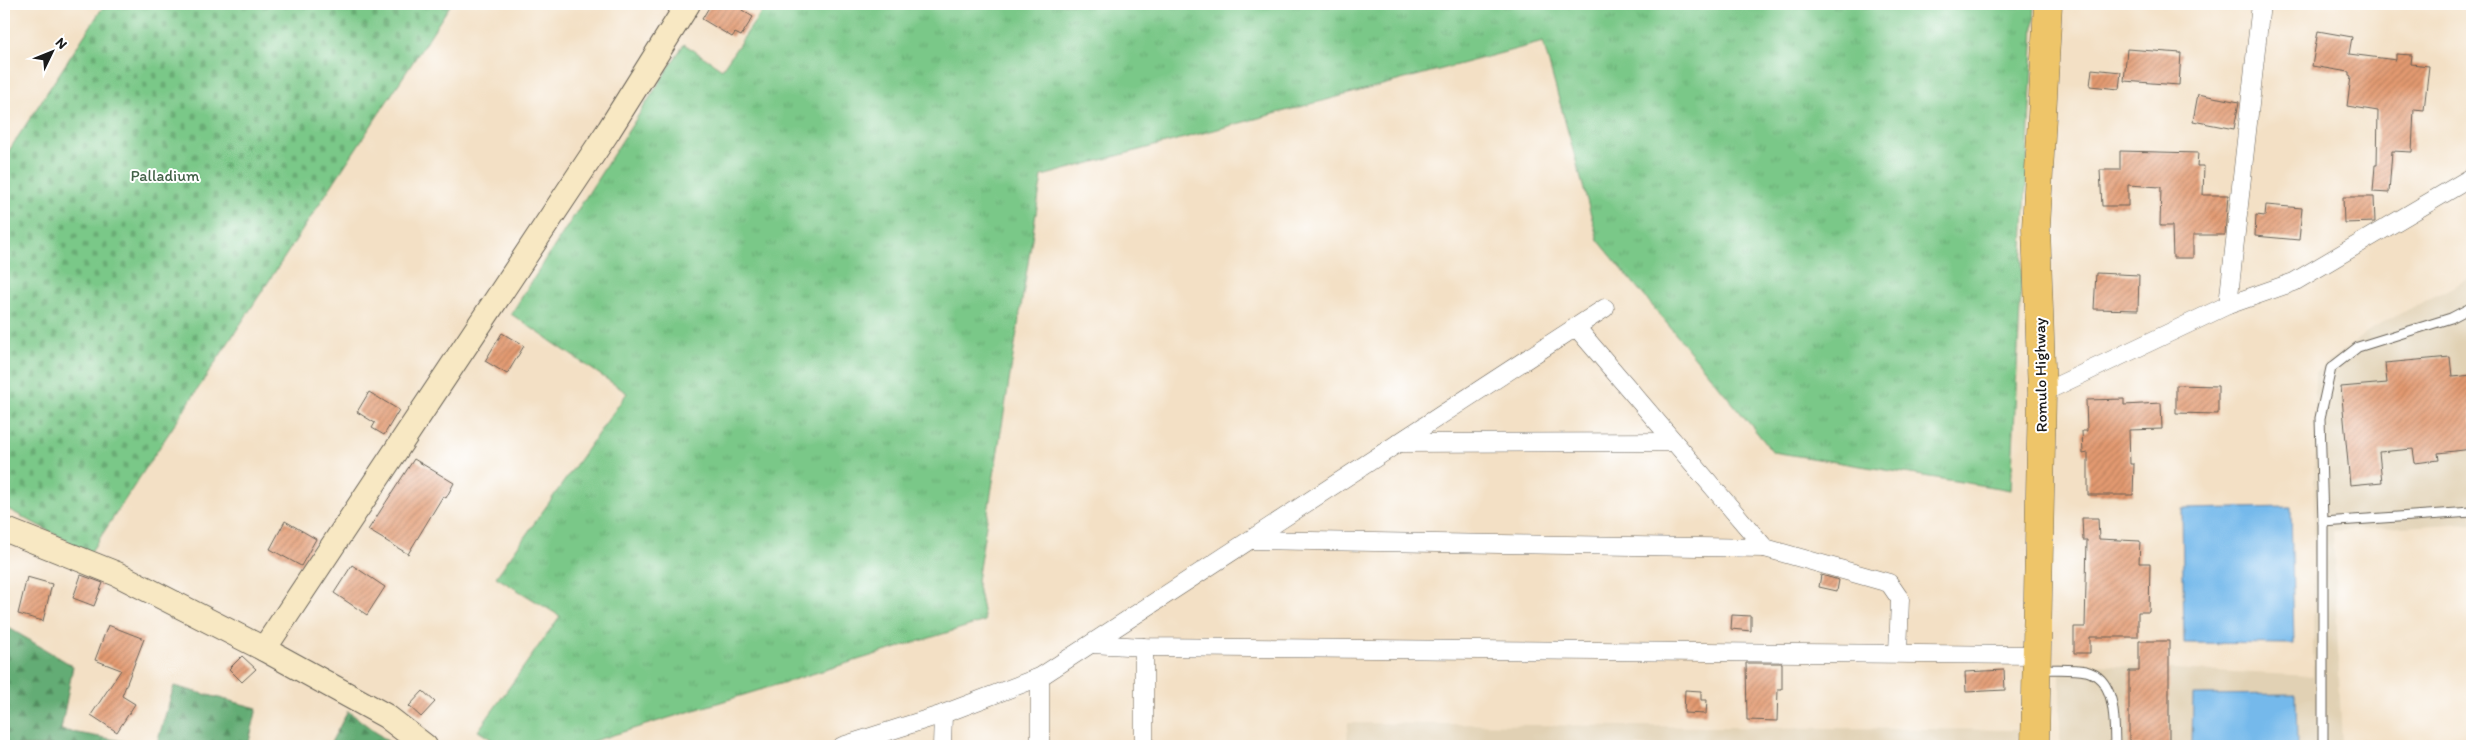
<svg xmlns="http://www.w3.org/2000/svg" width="2476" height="750" font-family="Itim,sans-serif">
<defs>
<pattern id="grass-tufts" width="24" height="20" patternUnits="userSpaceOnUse" patternTransform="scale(1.25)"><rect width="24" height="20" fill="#7ac888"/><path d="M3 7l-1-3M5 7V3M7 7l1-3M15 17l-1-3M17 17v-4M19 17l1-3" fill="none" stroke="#69ab75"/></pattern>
<pattern id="forest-firs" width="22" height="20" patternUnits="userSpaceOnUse" patternTransform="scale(1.25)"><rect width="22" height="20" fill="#63ac74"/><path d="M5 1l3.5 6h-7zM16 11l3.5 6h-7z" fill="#518b5e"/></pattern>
<pattern id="cemetery-stones" width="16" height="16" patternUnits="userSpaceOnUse" patternTransform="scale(1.25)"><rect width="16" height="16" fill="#7ac888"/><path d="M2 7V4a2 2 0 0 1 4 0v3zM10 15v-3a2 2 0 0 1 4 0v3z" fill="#69ab75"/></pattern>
<pattern id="building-hatch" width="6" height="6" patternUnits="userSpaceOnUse" patternTransform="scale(1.25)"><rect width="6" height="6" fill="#e39a71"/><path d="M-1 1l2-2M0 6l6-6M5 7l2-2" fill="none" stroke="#b77d5c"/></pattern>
</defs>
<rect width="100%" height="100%" fill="#fff"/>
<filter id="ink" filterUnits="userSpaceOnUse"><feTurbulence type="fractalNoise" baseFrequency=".02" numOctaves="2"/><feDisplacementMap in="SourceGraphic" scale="10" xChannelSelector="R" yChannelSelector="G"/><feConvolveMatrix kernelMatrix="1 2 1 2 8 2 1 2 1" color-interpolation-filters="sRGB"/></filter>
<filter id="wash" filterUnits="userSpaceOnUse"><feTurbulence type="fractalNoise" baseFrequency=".0096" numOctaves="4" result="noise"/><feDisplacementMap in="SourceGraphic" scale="20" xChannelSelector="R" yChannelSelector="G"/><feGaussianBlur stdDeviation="1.12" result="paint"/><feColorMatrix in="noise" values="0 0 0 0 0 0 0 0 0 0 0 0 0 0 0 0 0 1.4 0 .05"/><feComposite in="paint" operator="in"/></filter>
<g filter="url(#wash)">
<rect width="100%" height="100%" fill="#f3e0c5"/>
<g fill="#e1d1b4">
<path d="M2472 277V523L2333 531 2342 746H2060V663L2313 676 2315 373 2372 328Z"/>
<path d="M1348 723 2018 730V746H1347Z"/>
</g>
<path fill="url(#grass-tufts)" stroke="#4b7252" d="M767 4H2035L2011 490 1773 452 1598 240 1543 42 1042 176 977 581 985 621 577 746H502L478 731 560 616 496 577 627 393 511 314 684 44 722 69Z"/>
<g fill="url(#forest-firs)" stroke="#406448">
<path d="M4 625 73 666 61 730 150 746H4Z"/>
<path d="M174 686 257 708 248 746H156Z"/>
<path d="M348 711 394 746H329Z"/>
</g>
<path fill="url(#cemetery-stones)" stroke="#4b7252" d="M105 4H451L90 553 4 507V158Z"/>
<g fill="#75b9eb" stroke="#486a84">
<path d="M2291 507 2294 644 2184 643 2182 509Z"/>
<path d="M2296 694 2297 746H2192L2193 695Z"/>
</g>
<g id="blocks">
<g fill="url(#building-hatch)">
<path d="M711 4H746L742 10 753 17 741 36 735 33 732 37 702 19Z"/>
<path d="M2318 31 2352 37 2349 54 2396 60V54L2412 55 2411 64 2429 66 2424 110 2414 109 2412 152 2392 151 2389 193 2373 192 2375 165H2377L2378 111 2347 106 2351 77 2349 76V72L2312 66Z"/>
<path d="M2127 49 2181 53 2179 85 2124 81Z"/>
<path d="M2092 69 2121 72 2119 89 2090 86Z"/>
<path d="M2198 94 2239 102 2234 129 2193 121Z"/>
<path d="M2120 151 2198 153 2197 166H2204L2203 195H2228L2225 235H2193V258H2173L2172 226H2160L2161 187 2128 185V206H2102L2100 170H2120Z"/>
<path d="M2343 197H2374L2375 222 2344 223Z"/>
<path d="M2266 205 2302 208 2299 240 2255 236 2256 215 2265 216Z"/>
<path d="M2096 273 2139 275 2138 310 2094 309Z"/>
<path d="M502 333 524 346 507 374 485 361Z"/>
<path d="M2450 357 2452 377 2472 375V449L2438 453 2439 460 2415 463 2413 449 2379 452 2382 482 2350 485 2341 387 2387 383 2385 363Z"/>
<path d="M2176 385 2218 386V414L2176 413Z"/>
<path d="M369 392 399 410 384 435 372 428 375 423 357 412Z"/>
<path d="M2124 399V405L2161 403 2162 429 2129 430 2130 464H2134L2133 495H2088V453L2083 454 2082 431H2087L2086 400Z"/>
<path d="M414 459 454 483 446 498 443 496 408 554 368 530Z"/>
<path d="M2082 518H2098L2099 539 2140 541 2139 563H2150L2149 612H2138V637H2090V653H2074V627H2085L2087 540H2083Z"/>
<path d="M285 521 316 539 301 566 270 549Z"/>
<path d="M352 565 385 587 367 615 334 593Z"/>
<path d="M81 575 103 583 94 606 73 598Z"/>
<path d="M1821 575 1839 580 1837 591 1819 587Z"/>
<path d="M27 577 52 584 43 621 18 614Z"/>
<path d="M1732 615 1751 616V631L1731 629Z"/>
<path d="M108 625 144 639 122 696 135 704 117 732 91 715 121 670 95 660Z"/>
<path d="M2139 641H2169V746H2129V671H2139Z"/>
<path d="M242 656 256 669 242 682 229 669Z"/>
<path d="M1746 663H1782V689H1778L1777 721 1747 720Z"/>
<path d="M2004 670 2005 690 1966 692 1965 672Z"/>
<path d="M1685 690 1701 691V700H1707L1706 714 1684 713Z"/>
<path d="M423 691 435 702 421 717 409 706Z"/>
</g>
</g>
</g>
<g filter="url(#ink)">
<use href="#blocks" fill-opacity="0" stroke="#676157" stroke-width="1"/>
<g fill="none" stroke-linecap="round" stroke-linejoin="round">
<defs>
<g id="lane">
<path d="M2323 522 2472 512"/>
<path d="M2038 669C2053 670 2072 668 2086 671 2117 679 2114 722 2115 746"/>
<path d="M2323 746V522L2320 418 2331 368 2358 347 2451 318 2472 307"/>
</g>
<g id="street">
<path d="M2228 305 2261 4"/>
<path d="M1576 327 1765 548"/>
<path d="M2042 393 2228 305 2294 282 2472 177"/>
<path d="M1398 443 1674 442"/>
<path d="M1250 540 1765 548 1889 583 1900 599 1898 653"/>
<path d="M1092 644 1144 647 2036 655"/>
<path d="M1144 647V746"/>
<path d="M842 746 943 714 1040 677 1605 308"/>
<path d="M942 746 943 714"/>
<path d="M1040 746V677"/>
</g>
<g id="secondary">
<path d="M4 529 117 574 264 649"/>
<path d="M425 746 386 716 264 649 609 130 688 4"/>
</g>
<path id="highway" d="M2035 746 2042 393 2036 228 2048 4"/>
</defs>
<use href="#lane" stroke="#676157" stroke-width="11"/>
<use href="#street" stroke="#676157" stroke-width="19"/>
<use href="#secondary" stroke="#676157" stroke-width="26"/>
<use href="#highway" stroke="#676157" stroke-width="29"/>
<use href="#lane" stroke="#fff" stroke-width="9"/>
<use href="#street" stroke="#fff" stroke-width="18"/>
<use href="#secondary" stroke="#f8e8c3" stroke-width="24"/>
<use href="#highway" stroke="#eec569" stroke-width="28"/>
</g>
</g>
<g text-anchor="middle" stroke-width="4" stroke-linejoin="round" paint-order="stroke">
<g font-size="16" fill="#426147" stroke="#fff">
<text x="165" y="181">Palladium</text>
</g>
<g font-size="16" fill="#1c1c1c" stroke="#fff">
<text transform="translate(2040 375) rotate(-91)" y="6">Romulo Highway</text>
</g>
</g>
<rect width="2476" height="750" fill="none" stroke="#fff" stroke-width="20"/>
<g transform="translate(52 52) rotate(47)" stroke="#ffffff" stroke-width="4" paint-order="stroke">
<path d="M0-4L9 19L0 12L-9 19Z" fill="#1c1c1c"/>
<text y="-8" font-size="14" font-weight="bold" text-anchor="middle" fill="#1c1c1c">N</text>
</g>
</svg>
